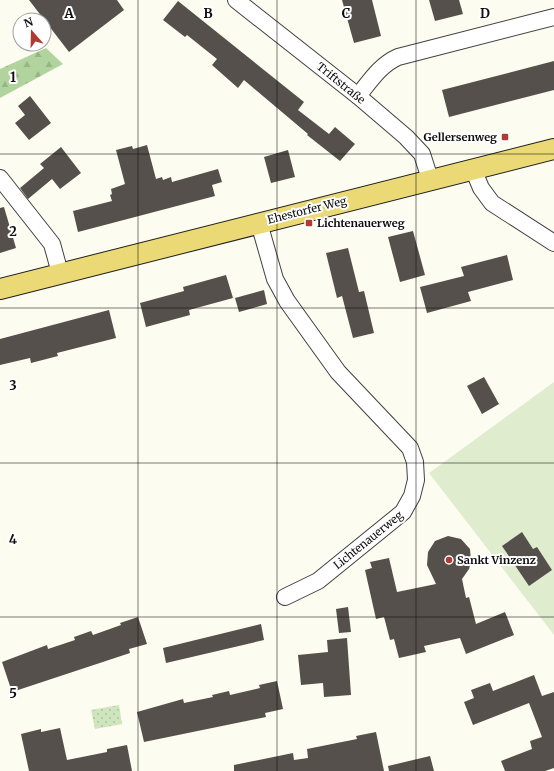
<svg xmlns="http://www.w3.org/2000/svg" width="554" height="771" font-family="Merriweather,serif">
<defs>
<pattern id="forest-firs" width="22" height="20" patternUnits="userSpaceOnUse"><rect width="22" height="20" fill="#b1d49e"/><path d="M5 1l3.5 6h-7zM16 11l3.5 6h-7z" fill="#97b587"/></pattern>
<pattern id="park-dots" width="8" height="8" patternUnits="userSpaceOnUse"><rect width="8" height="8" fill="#cee5bd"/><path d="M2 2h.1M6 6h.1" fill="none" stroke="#b0c3a1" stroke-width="1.8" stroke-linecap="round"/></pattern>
</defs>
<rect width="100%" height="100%" fill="#fdfcf0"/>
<path fill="url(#forest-firs)" d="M46 48 63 64 0 98V69Z"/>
<path fill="url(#park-dots)" d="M119 705 122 724 95 729 91 710Z"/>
<path fill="#dfedce" d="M554 382V635L429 473Z"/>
<g fill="#55504b">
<path d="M29 0H117L124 10 69 52Z"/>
<path d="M342 0H372L381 36 354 43Z"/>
<path d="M429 0H459L463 14 435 21Z"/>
<path d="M178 1 304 102 298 110 329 134 335 127 355 144 340 161 307 135 308 134 244 80 238 88 212 65 217 59 187 35 185 37 163 20Z"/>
<path d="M554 61V90L449 117 442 90Z"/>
<path d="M30 96 51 123 29 140 15 123 25 115 18 106Z"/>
<path d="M147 145 156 179 162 177 163 180 171 177 172 182 218 169 222 182 212 185 215 196 78 232 73 211 112 201 110 195 112 194 111 189 125 184 116 150 132 146 133 149Z"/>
<path d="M61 147 81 173 60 189 52 179 28 199 20 188 44 168 40 164Z"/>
<path d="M288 150 295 177 271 183 264 157Z"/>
<path d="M4 207 16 248 0 253V208Z"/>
<path d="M413 231 425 275 400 282 388 237Z"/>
<path d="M348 248 359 292 364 291 374 333 353 338 342 296 337 298 326 253Z"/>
<path d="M507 255 513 280 468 292 471 301 427 313 420 287 464 276 461 267Z"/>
<path d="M226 275 233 298 189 310 190 315 146 327 140 303 184 291 183 287Z"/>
<path d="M264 290 267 304 239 312 235 298Z"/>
<path d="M109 310 116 338 57 353 58 356 31 363 30 358 0 365V339Z"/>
<path d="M484 377 499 404 482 414 467 386Z"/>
<path d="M522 532 533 549 537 547 552 570 529 586 502 546Z"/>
<path d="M448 536 461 539 470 549 471 562 469 569 462 579 466 598 469 597 476 624 505 612 514 635 466 654 460 638 424 646 426 652 399 658 394 639 390 640 384 617 376 619 365 570 372 568 370 562 389 558 397 592 436 584 427 565 428 552 435 541Z"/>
<path d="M348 607 351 632 339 633 336 609Z"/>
<path d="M138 617 147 644 129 649 130 653 12 692 2 662 47 645 48 649 75 640 74 637 91 631 93 635 121 625 120 623Z"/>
<path d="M261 624 264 640 166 663 163 648Z"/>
<path d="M347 638 351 695 324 697 323 683 301 685 298 655 328 652 327 640Z"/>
<path d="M534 675 542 696 554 692V768L545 771H505L501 761 532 749 530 741 542 737 529 703 473 725 464 702 474 698 471 690 490 683 493 691Z"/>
<path d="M277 681 283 709 265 713 266 717 144 742 137 712 183 699 184 703 213 697 212 695 229 691 230 695 260 688 259 685Z"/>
<path d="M60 728 67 760 107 752V749L127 745 132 771H29L21 734 41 729V732Z"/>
<path d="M376 732 384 771H234V765L293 753 294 760 308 758 307 749 357 739 356 736Z"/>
<path d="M430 756 434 771H389L388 766Z"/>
</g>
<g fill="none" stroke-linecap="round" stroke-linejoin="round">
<defs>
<g id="minor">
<path d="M236 0 358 96 406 137 422 154 430 179"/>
<path d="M358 96C370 81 380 65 398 57L554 17"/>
<path d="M473 169 481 188 492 203 554 243"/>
<path d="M0 178 52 244 60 273"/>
<path d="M259 223 275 279 287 301 338 372 410 448 415 462 416 480 412 496 403 512 318 581 285 597"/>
</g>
<path id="major" d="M0 289 554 149"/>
</defs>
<use href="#minor" stroke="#414141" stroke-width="18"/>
<use href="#major" stroke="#1f1f1f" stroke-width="22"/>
<use href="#minor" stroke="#fff" stroke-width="16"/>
<use href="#major" stroke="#ead974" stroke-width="20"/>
</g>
<path fill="none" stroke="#0e0e0e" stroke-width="1" stroke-opacity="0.55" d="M138 0V771M277 0V771M416 0V771M0 154H554M0 308H554M0 463H554M0 617H554"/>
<g fill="#af3b34" stroke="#fff" stroke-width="1.5">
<rect x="501" y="133" width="8" height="8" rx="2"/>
<rect x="305" y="219" width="8" height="8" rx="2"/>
<circle cx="449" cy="560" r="4"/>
</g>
<g text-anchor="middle" stroke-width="4" stroke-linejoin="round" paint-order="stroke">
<g font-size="11" fill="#0e0e0e" stroke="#fff">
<text transform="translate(341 83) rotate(39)" y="4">Triftstraße</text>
<text transform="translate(307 210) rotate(-14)" y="4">Ehestorfer Weg</text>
<text transform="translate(368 540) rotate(-39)" y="4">Lichtenauerweg</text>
</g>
<g font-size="11" font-weight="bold" fill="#0e0e0e" stroke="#fff" text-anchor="start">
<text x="497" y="141" text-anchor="end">Gellersenweg</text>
<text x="317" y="227">Lichtenauerweg</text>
<text x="457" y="564">Sankt Vinzenz</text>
</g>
</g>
<g font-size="13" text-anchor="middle" font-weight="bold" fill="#0e0e0e" stroke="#fff" stroke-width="4" stroke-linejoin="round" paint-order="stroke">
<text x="69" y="18">A</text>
<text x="208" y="18">B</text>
<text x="346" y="18">C</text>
<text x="485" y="18">D</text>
<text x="13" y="82">1</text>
<text x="13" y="236">2</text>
<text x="13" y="390">3</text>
<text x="13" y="544">4</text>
<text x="13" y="698">5</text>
</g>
<g transform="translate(32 32) rotate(340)"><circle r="19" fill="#ffffff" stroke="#9f9f9f"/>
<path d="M0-3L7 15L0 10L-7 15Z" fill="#af3b34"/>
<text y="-6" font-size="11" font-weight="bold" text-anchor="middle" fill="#0e0e0e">N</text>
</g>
</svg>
